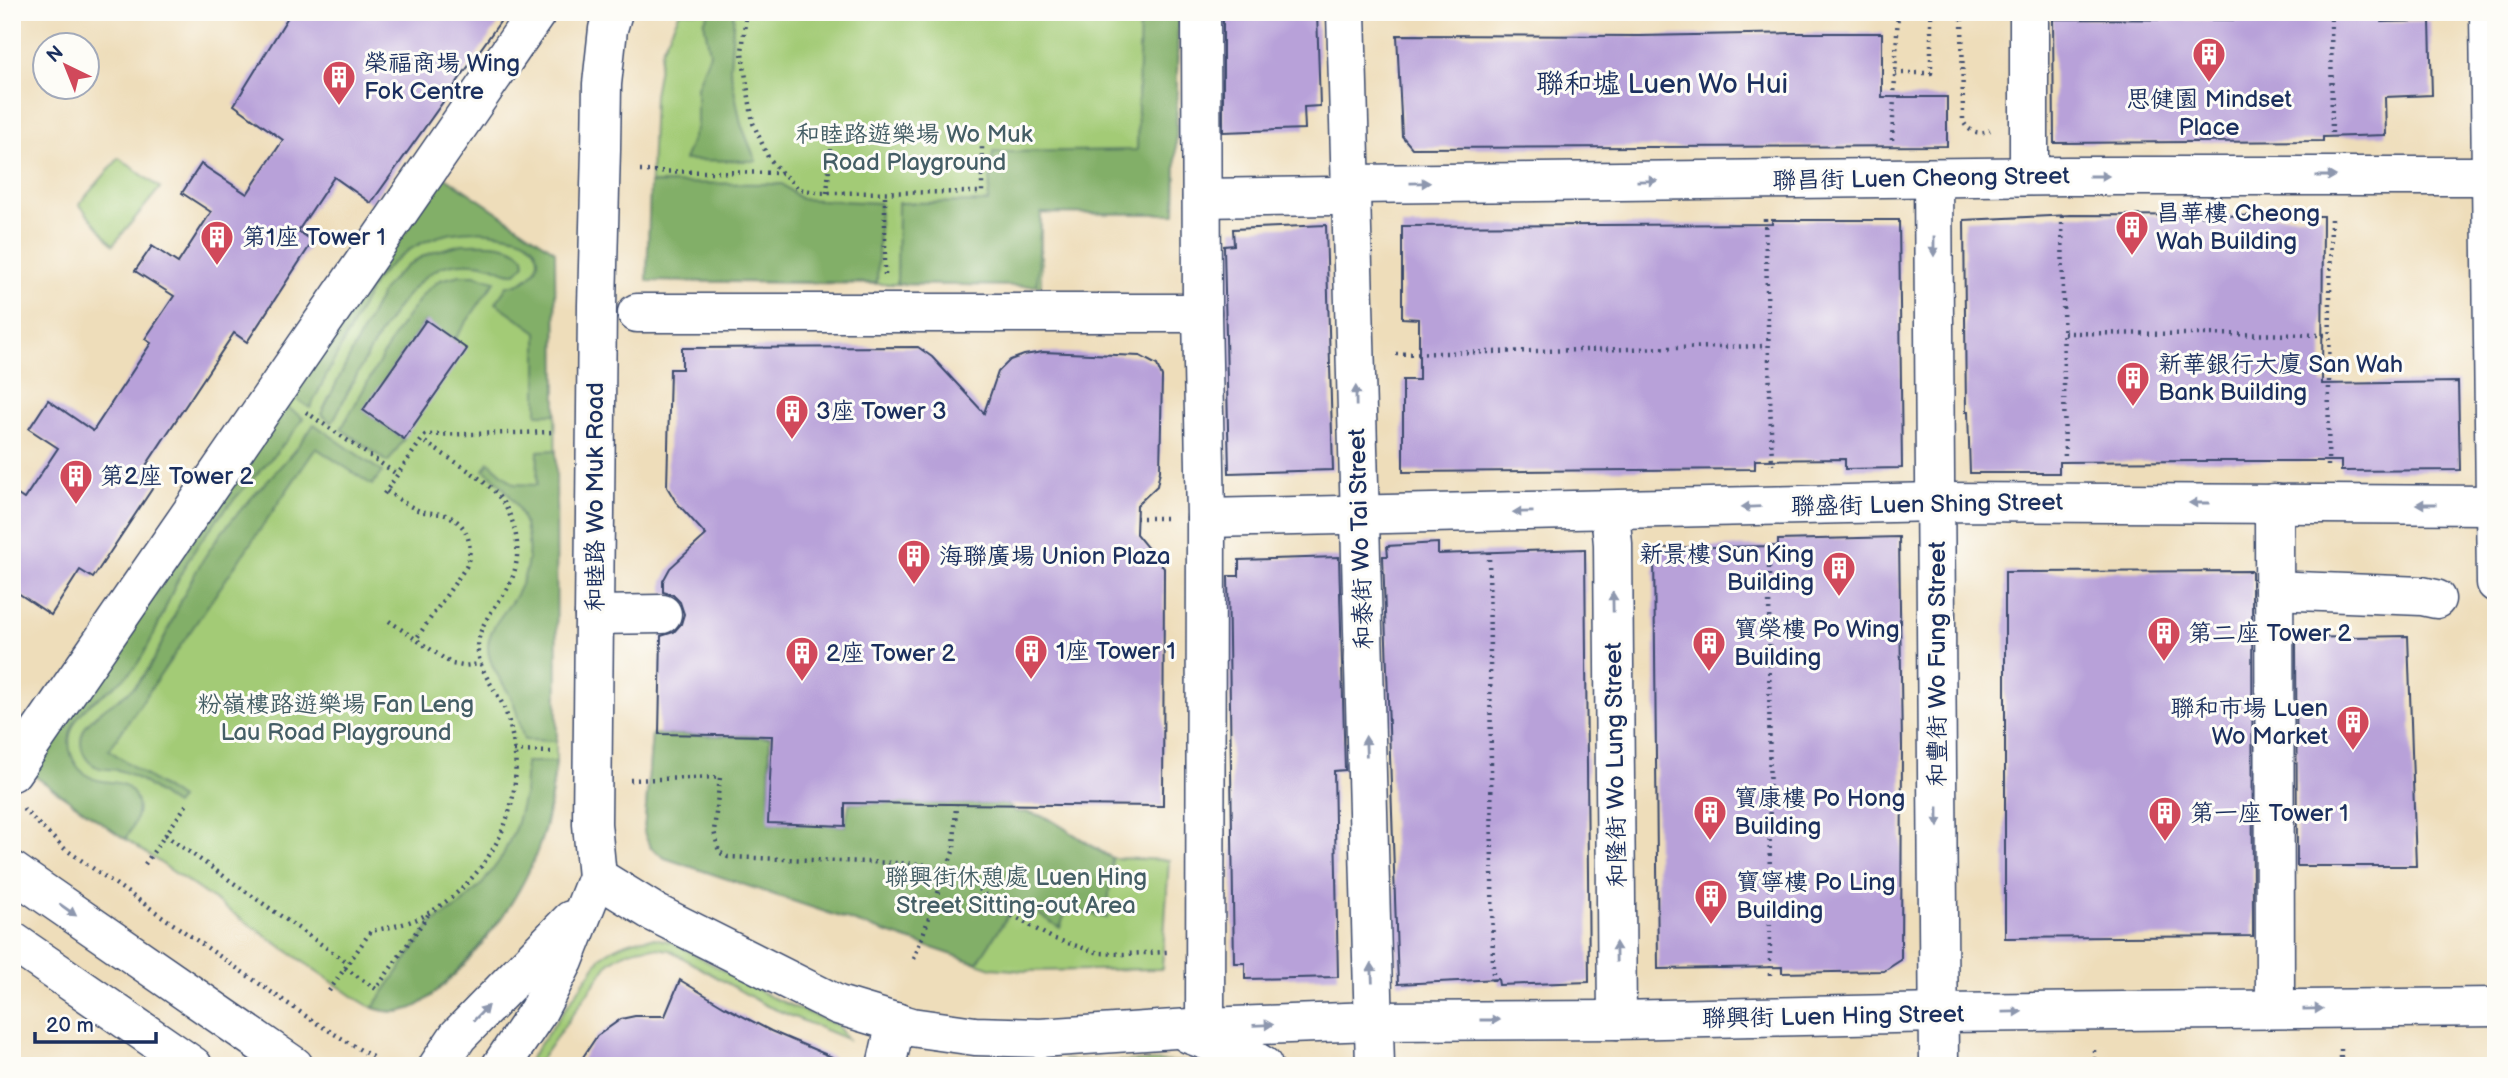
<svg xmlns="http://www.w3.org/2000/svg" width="2508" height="1078" font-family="'Balsamiq Sans','LXGW WenKai TC',sans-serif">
<rect width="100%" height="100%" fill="#fdfcf7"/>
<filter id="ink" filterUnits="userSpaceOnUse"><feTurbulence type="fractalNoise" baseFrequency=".0143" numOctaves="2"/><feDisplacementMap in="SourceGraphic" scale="14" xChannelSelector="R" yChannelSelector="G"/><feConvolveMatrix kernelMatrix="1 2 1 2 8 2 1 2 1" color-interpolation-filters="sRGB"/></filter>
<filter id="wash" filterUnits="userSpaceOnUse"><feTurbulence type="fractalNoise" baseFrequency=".00686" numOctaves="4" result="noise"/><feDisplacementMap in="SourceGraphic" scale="28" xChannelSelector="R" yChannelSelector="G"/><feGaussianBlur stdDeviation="1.57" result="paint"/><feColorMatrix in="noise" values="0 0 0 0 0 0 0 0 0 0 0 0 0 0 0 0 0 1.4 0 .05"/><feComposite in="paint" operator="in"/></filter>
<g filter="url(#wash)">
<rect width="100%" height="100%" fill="#eeddba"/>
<g fill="#a3cb76" stroke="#5f7d6a" stroke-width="2">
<path d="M680 12H1178L1175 214 1041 213V286L647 281 654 95 662 49Z"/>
<path d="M119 158 160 188 113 245 79 204Z"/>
<path d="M441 174 555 251 556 762C552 792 549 823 537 851 532 864 526 878 519 890 500 925 438 1007 397 1012 382 1013 369 1007 357 999L32 774Z"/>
<path d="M652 734 770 737 768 822 845 826 1029 812 1048 818 1112 858 1169 860 1162 969 1024 971 992 968 665 858 650 847 644 832Z"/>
<path d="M654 938 672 942 771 997 837 1025 847 1039 767 1006 669 950C645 945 628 948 609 963L536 1066H525L602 956C619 944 633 939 654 938Z"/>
<path d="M1064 1060 1184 1062 1213 1066H1064Z"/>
</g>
<g fill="#82af67" stroke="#4e6f62" stroke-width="2">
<path d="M710 12H734L730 68 741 124 756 161 684 160 697 126V87L710 53 704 22Z"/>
<path d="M1140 12H1178L1175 214 1041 213 1037 286 897 284 898 203 988 202 993 152 1137 150Z"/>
<path d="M441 174 555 251 556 414H537V332L496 303 507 286C530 284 551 261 528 242 521 236 510 236 502 234 450 224 405 242 373 284L310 408 291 395Z"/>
<path d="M650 183 782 184 801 199 880 203 877 283 647 281Z"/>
<path d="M463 244C481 244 512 241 524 257L525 264 516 273C507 274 500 269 491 266 477 262 462 262 448 265 403 274 353 383 332 423L321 414 383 290C407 260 426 252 463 244Z"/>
<path d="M475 275 495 281 454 340 425 321 364 410 404 439 388 462 341 429 398 329 425 292 440 280 460 275Z"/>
<path d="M284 405 303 418 296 429C260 475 214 514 185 566 167 598 157 636 136 666 119 689 85 700 74 724 62 748 75 776 102 781 111 783 120 781 127 787 146 802 136 824 125 839L32 774Z"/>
<path d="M314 424 382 472 372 485 316 448 109 750 180 799 175 805C158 794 140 777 121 771 112 768 103 771 95 766 89 763 84 756 82 749 74 719 116 704 134 687 151 670 161 645 171 623 183 595 196 568 214 543 244 500 285 468 314 424Z"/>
<path d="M556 450 557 741 524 740C520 728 518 715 514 704 506 684 487 667 488 645 490 624 508 610 517 593 542 546 524 500 484 470L489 462 514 484 537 485 538 451Z"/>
<path d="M652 734 770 737 769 823 845 826 849 803 1007 804 1016 812C1054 811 1079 843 1112 858L1107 918 1067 908 1060 928 1030 909 1015 905 977 963 665 858 650 847 644 832Z"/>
<path d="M526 762H556C552 791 548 819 539 846 522 896 488 939 452 976 439 988 427 1003 410 1009 397 1013 385 1012 373 1008L431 924 459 906 483 883 502 857 516 826 524 795Z"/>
</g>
<g id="blocks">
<g fill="#b8a1d9">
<path d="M291 12H507L371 203 334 177 298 231 313 241 247 342 234 333 145 467 160 477 93 578 80 570 51 615 12 589V491L24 499 58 448 29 429 48 400 93 431 151 343 145 339 174 296 135 271 152 246 178 263 211 212 182 193 201 164 247 194 283 140 234 105Z"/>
<path d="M1250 12H1317L1320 106 1304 107 1305 129 1223 132V17L1250 16Z"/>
<path d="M2343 12H2382V22L2430 21 2432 95 2385 97 2386 135 2323 137V141L2054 143 2053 19 2245 20V17H2343Z"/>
<path d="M1795 33H1882V97H1947V146L1412 148 1402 136 1397 35 1640 36Z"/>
<path d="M2071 215 2323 216 2322 384 2458 382 2460 470 2341 471V461H2196L2059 462V473H1970L1968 412H1966L1964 220Z"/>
<path d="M1772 220H1899L1902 468 1845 469V459L1755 460V469L1403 472V380H1419V319L1402 318V226L1772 224Z"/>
<path d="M1326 225 1333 470 1229 473 1224 246 1234 245 1233 229Z"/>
<path d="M426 320 467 349 404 439 363 410Z"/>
<path d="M918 347 932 357 984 413 998 372 1010 360 1024 355 1043 352 1140 356 1157 365 1162 377 1160 471 1157 486 1137 505 1136 534 1164 568 1163 806 845 803V826L768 823 772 736 659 734 661 636 674 632 681 624 684 614 680 602 673 595 663 592V581L670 568 706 535 676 502 667 487 670 369H682V348Z"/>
<path d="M1899 537 1902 747 1901 960 1884 971 1782 973V967L1658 969 1654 548 1778 546V540Z"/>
<path d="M1438 543V554L1585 549 1589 982 1499 985 1498 979 1398 984 1383 556H1388L1387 546Z"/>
<path d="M1339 557 1345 770 1334 771 1338 977 1245 979V963H1234L1228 576H1239V560Z"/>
<path d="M2252 571 2253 936 2005 938V572Z"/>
<path d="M2408 636 2416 866H2297L2296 638Z"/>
<path d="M680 980 725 1007 771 1031 853 1066H577L597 1036 621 1019 635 1016H665Z"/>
</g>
</g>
</g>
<g filter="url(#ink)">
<use href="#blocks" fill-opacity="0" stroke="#3b496c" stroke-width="2"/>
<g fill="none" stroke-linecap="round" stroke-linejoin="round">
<defs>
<g id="minor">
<path d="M1201 12 1202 313 1206 518 1205 1027"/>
<path d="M1346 12 1375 1066"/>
<path d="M2489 12 2496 583"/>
<path d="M2029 176V12"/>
<path d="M1933 178 1939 1066"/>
<path d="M1352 184 2067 176H2490"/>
<path d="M1202 198 1332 196"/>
<path d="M637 313H1202"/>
<path d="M2274 503 2275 1009"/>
<path d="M1610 511 1613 544 1617 1020"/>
<path d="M1206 518 1936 502 2494 505"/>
<path d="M2274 590 2422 596 2436 599"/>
<path d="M594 615 662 614"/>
<path d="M12 772 537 12"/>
<path d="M12 871 294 1066"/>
<path d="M597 877 655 913 838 1005 911 1027 975 1036 1040 1038 1205 1027 1373 1021 1617 1020 1939 1013 2496 1007"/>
<path d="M12 941 193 1066"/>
<path d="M1189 1034 1245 1055 1263 1066"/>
<path d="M438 1066 458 1036 571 920"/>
<path d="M501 1066 538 1011 564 961 597 877 592 824 597 305 601 149 602 84 608 29 613 12"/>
<path d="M886 1066 896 1022"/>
</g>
</defs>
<use href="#minor" stroke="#3b496c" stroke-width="41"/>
<g stroke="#3b496c" stroke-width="4.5" stroke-dasharray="2 5" stroke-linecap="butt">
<path d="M746 12 742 53 753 123 768 157 782 173 799 189 821 193 982 192V145"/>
<path d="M1962 12 1963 121C1968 132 1979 135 1990 130"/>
<path d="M2331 12 2332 138"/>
<path d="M1387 13 1459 12"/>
<path d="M1895 73H1931V12"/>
<path d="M1892 140 1898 12"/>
<path d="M640 171 782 173"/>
<path d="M827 193 831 145"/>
<path d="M2062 216 2065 463"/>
<path d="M1765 219 1772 465"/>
<path d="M885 275V192"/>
<path d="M2064 333 2329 335"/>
<path d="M1396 354 1767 346"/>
<path d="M306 412 398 475"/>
<path d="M2328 466 2331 216"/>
<path d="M387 491C397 498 408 506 420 511 428 513 435 513 442 514 467 520 475 545 466 567L416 639"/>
<path d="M384 494 425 435 556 432"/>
<path d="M1136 518H1166"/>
<path d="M1769 546 1770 978"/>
<path d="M1489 552 1493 981"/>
<path d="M389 621 452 664 463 666 481 664"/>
<path d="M514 751 552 752"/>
<path d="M630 780 720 777 714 831 719 852 728 857 921 864 965 877 1011 915 1052 938 1099 953 1124 954 1167 952"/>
<path d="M23 809 65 849 313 1021 374 1058"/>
<path d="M165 835 348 963"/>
<path d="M145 864 187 804"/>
<path d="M914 959 954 849 956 804"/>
<path d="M345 968 376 989 428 915"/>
<path d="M329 991 371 931C390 927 410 924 427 914 489 879 528 807 512 735 510 725 507 714 503 705 494 688 480 671 478 652 476 627 493 611 506 591 525 560 519 519 495 492 477 473 444 456 422 440"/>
<path d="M2341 1049V1066"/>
<path d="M2094 1066V1049"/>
</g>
<use href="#minor" stroke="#fff" stroke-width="38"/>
</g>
<defs><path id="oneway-solid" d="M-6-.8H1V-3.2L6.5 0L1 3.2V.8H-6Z" transform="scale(1.75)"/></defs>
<g fill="#8d97ae">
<use href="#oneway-solid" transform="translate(2099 176)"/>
<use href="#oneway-solid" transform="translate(2326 176)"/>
<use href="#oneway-solid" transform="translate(1647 181) rotate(-1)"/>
<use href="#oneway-solid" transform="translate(1420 183) rotate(-1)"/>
<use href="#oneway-solid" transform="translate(1934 246) rotate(90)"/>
<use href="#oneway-solid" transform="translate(1356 396) rotate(-91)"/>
<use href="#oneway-solid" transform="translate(2199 503) rotate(-180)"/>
<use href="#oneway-solid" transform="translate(2426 504) rotate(-180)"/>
<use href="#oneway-solid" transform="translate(1751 507) rotate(178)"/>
<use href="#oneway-solid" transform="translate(1523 512) rotate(179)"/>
<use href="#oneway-solid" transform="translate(1613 602) rotate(-91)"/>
<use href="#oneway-solid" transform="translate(1366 746) rotate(-92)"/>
<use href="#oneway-solid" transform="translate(1938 817) rotate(90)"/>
<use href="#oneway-solid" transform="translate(68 910) rotate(35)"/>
<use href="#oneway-solid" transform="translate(1616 952) rotate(-91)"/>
<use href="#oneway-solid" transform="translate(1372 973) rotate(-92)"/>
<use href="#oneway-solid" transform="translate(2313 1009) rotate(-1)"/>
<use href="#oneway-solid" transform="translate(2012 1012) rotate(-1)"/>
<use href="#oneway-solid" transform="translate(481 1013) rotate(-46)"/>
<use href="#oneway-solid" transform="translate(1490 1020)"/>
<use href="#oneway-solid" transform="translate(1263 1025) rotate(-2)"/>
</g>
</g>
<defs>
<symbol id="building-pin" viewBox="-11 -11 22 30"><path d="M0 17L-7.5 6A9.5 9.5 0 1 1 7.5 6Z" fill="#d1495b" stroke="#fdfcf7"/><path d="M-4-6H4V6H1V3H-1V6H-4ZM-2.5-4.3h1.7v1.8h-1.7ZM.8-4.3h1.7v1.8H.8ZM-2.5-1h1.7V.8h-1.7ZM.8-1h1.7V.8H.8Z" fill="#fff"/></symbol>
</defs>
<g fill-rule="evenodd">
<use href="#building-pin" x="2190" y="35" width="38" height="52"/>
<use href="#building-pin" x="320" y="58" width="38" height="52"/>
<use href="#building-pin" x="2113" y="208" width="38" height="52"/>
<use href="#building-pin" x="198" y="218" width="38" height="52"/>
<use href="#building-pin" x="2114" y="359" width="38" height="52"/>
<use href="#building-pin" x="773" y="392" width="38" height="52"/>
<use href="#building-pin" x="57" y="457" width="38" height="52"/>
<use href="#building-pin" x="895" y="537" width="38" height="52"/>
<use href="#building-pin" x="1820" y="549" width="38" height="52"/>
<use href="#building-pin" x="2145" y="614" width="38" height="52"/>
<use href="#building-pin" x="1690" y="624" width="38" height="52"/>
<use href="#building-pin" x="1012" y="632" width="38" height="52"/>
<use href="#building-pin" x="783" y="634" width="38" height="52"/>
<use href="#building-pin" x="2334" y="703" width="38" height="52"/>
<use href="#building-pin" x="1691" y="793" width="38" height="52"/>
<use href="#building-pin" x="2146" y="794" width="38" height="52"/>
<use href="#building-pin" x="1692" y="877" width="38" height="52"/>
</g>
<g text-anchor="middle" stroke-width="6" stroke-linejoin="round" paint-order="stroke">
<g font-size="24" fill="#1b2f5e" stroke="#fdfcf7" text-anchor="start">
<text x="364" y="71">榮福商場 Wing<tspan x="364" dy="28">Fok Centre</tspan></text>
<text x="2209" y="107" text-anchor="middle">思健園 Mindset<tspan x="2209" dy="28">Place</tspan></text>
<text x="2156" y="221">昌華樓 Cheong<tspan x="2156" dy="28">Wah Building</tspan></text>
<text x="242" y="245">第1座 Tower 1</text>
<text x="2158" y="372">新華銀行大廈 San Wah<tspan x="2158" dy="28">Bank Building</tspan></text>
<text x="816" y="419">3座 Tower 3</text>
<text x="100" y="484">第2座 Tower 2</text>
<text x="1814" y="562" text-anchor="end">新景樓 Sun King<tspan x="1814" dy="28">Building</tspan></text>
<text x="939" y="564">海聯廣場 Union Plaza</text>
<text x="1734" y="637">寶榮樓 Po Wing<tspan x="1734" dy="28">Building</tspan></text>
<text x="2188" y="641">第二座 Tower 2</text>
<text x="1056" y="659">1座 Tower 1</text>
<text x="826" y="661">2座 Tower 2</text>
<text x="2328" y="716" text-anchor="end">聯和市場 Luen<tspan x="2328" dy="28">Wo Market</tspan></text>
<text x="1734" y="806">寶康樓 Po Hong<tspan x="1734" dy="28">Building</tspan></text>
<text x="2190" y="821">第一座 Tower 1</text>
<text x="1736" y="890">寶寧樓 Po Ling<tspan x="1736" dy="28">Building</tspan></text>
</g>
<g font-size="24" fill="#445e65" stroke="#fdfcf7">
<text x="914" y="142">和睦路遊樂場 Wo Muk<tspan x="914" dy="28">Road Playground</tspan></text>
<text x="336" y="712">粉嶺樓路遊樂場 Fan Leng<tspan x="336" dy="28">Lau Road Playground</tspan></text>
<text x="1016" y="885">聯興街休憩處 Luen Hing<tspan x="1016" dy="28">Street Sitting-out Area</tspan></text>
</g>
<g font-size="24" fill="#1b2f5e" stroke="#fdfcf7">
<text transform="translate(1921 178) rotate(-1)" y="8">聯昌街 Luen Cheong Street</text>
<text transform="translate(595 497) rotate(-90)" y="8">和睦路 Wo Muk Road</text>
<text transform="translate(1927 504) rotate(-1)" y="8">聯盛街 Luen Shing Street</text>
<text transform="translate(1360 539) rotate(-92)" y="8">和泰街 Wo Tai Street</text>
<text transform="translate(1937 664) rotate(-90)" y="8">和豐街 Wo Fung Street</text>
<text transform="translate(1615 765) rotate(-91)" y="8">和隆街 Wo Lung Street</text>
<text transform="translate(1833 1016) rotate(-1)" y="8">聯興街 Luen Hing Street</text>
</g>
<g font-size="28" fill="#1b2f5e" stroke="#fdfcf7">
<text x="1662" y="93">聯和墟 Luen Wo Hui</text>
</g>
</g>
<rect width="2508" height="1078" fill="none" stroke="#fdfcf7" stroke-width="42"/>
<g transform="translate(66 66) rotate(317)"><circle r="33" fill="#fdfcf7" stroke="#a3aaba" stroke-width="2"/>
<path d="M0-5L12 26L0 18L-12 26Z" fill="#d1495b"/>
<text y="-10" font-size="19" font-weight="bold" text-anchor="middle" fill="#1b2f5e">N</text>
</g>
<path d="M35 1032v10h121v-10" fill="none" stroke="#1b2f5e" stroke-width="3.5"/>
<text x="46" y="1032" font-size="21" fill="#1b2f5e" stroke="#fdfcf7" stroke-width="5" paint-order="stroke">20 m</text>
</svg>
